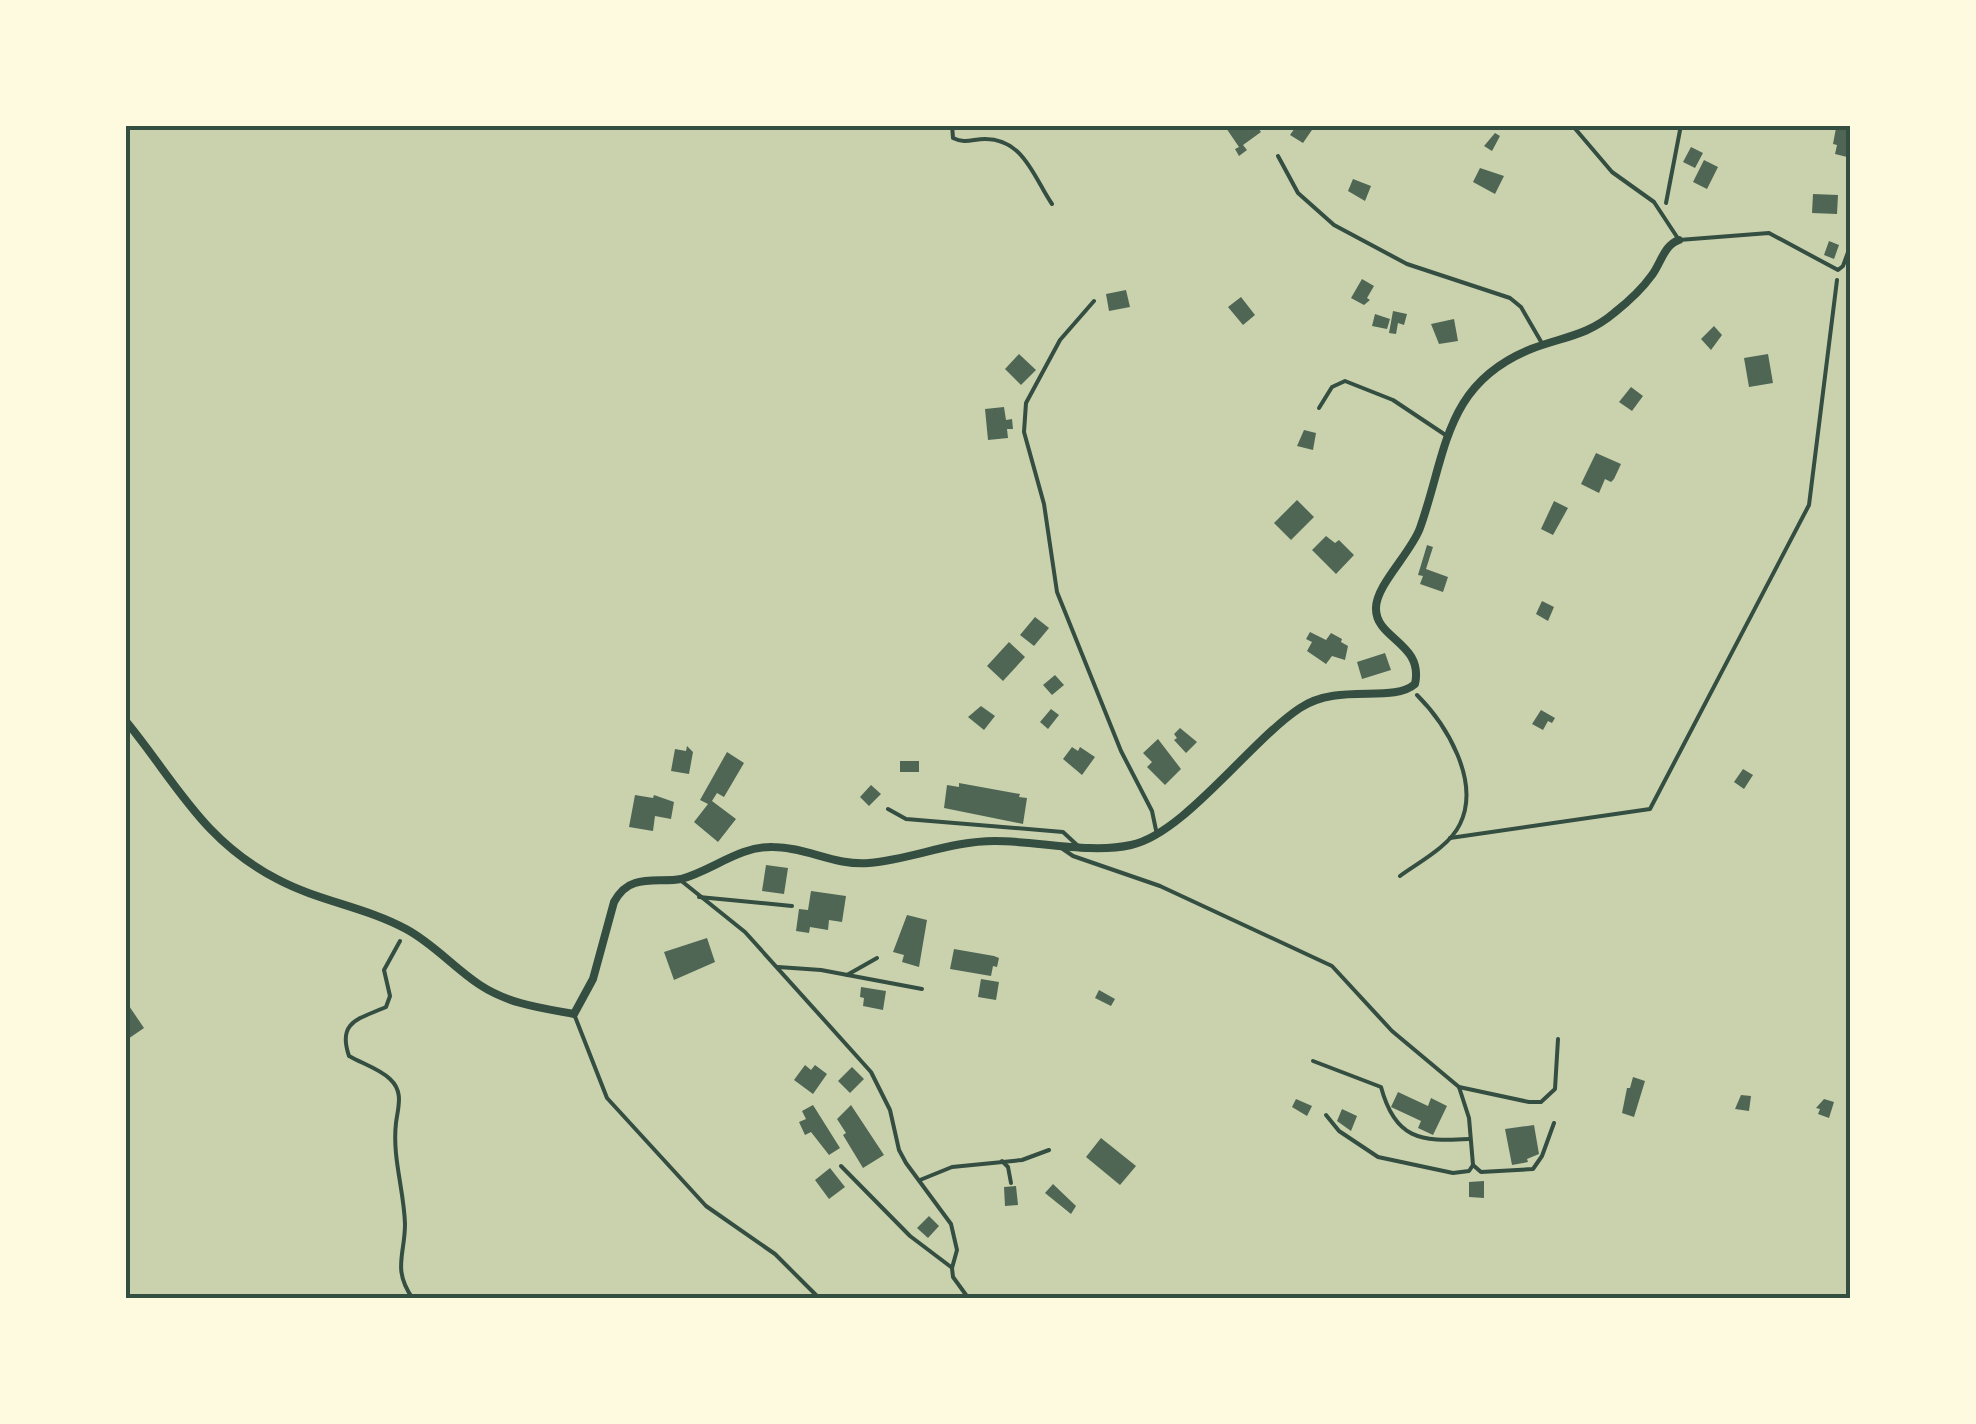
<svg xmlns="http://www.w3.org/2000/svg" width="1976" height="1424" font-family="'Sofia Sans Condensed',sans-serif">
<rect width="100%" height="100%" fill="#e9edc9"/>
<rect fill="#cad2ad" x="125" y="125" width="1726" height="1174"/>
<g fill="#4f6655">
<path d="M1224 125H1256L1261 132 1243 145 1247 150 1239 156 1235 149 1239 147Z"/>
<path d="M1297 125 1314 127 1303 143 1290 135Z"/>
<path d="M1836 128 1851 131V158L1835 154 1837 145 1833 144Z"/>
<path d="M1495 133 1500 136 1492 151 1484 146Z"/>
<path d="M1691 147 1703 153 1695 168 1683 162Z"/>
<path d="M1704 160 1718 167 1707 189 1693 182Z"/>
<path d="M1480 168 1504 176 1495 194 1473 182Z"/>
<path d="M1353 179 1371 186 1365 201 1348 191Z"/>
<path d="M1813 194 1838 195 1837 214 1812 213Z"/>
<path d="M1829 241 1839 245 1834 259 1824 255Z"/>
<path d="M1362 279 1374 286 1367 298 1370 300 1364 305 1351 298Z"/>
<path d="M1126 290 1130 307 1109 311 1106 294Z"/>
<path d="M1241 297 1255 315 1243 325 1228 307Z"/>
<path d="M1393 311 1407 314 1404 325 1398 323 1396 334 1389 333Z"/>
<path d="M1375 314 1390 319 1387 329 1372 326Z"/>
<path d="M1454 319 1458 341 1439 344 1431 324Z"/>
<path d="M1714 326 1722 335 1711 350 1701 339Z"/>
<path d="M1019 354 1036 370 1021 385 1005 369Z"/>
<path d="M1768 354 1773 383 1749 387 1744 358Z"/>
<path d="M1631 387 1643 396 1632 411 1619 402Z"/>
<path d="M1004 407 1006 420 1012 419 1013 429H1007L1008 438 988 440 985 409Z"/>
<path d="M1304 430 1316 433 1313 450 1297 446Z"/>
<path d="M1596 453 1621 464 1614 479 1611 482 1605 479 1599 493 1581 484Z"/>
<path d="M1297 500 1314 517 1291 540 1274 523Z"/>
<path d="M1554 501 1568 508 1553 535 1541 529Z"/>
<path d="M1326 536 1335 543 1339 540 1354 555 1336 574 1312 550Z"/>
<path d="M1427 545 1433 547 1426 569 1448 577 1443 592 1420 584 1423 576 1418 575Z"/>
<path d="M1542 601 1554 607 1548 621 1536 614Z"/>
<path d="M1035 617 1049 628 1034 646 1020 635Z"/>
<path d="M1310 632 1326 640 1331 633 1342 639 1341 642 1348 646 1345 660 1332 656 1326 664 1307 651 1312 642 1306 639Z"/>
<path d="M1009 642 1025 657 1003 681 987 666Z"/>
<path d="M1385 653 1391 670 1362 679 1357 662Z"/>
<path d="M1055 675 1064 685 1052 695 1043 685Z"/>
<path d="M981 706 995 716 984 730 968 717Z"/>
<path d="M1051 709 1059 715 1048 729 1040 722Z"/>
<path d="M1541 710 1555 718 1552 723 1548 721 1543 730 1532 724Z"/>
<path d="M1180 728 1197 742 1186 753 1174 740 1177 738 1174 734Z"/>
<path d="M1158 739 1181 769 1165 785 1147 767 1152 762 1143 753Z"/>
<path d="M687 746 693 752 689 774 671 771 675 749 686 751Z"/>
<path d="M1072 747 1078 751 1080 747 1095 757 1082 775 1063 759Z"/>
<path d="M727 752 744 763 724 797 717 793 712 801 736 819 718 842 694 822 708 804 700 800Z"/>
<rect x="900" y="761" width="19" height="11"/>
<path d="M1743 769 1753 775 1744 789 1734 782Z"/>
<path d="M959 783 1020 794 1019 797 1027 798 1023 824 944 808 947 785 959 787Z"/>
<path d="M871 785 881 794 869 806 860 797Z"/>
<path d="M635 795 653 798 654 795 674 802 671 819 655 816 653 831 629 827Z"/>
<path d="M766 865 788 868 784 894 762 891Z"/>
<path d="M811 891 846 896 842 922 829 920 828 930 810 927 809 933 796 931 799 909 808 910Z"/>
<path d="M907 915 927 920 919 967 902 962 904 955 893 952Z"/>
<path d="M707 938 715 962 674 980 664 952Z"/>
<path d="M954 949 994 956 999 958 997 967 993 966 991 976 950 969Z"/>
<path d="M981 979 999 982 996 1000 978 997Z"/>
<path d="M861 987 886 991 883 1010 863 1006 864 998 860 997Z"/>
<path d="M1099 990 1115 999 1111 1006 1095 998Z"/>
<path d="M125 1000 144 1028 125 1041Z"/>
<path d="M805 1065 811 1070 815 1065 827 1074 813 1094 794 1080Z"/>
<path d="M852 1067 864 1079 850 1093 838 1081Z"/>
<path d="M1633 1077 1645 1081 1634 1117 1622 1113 1627 1088H1630Z"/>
<path d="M1398 1092 1428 1106 1431 1098 1447 1106 1433 1135 1418 1128 1421 1121 1391 1107Z"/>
<path d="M1741 1095 1751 1096 1749 1111 1735 1109Z"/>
<path d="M1296 1099 1312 1106 1307 1116 1292 1107Z"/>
<path d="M1824 1099 1834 1102 1829 1118 1818 1114 1820 1109 1816 1108Z"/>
<path d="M813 1105 840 1148 829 1155 811 1132 805 1135 799 1122 806 1119 802 1111Z"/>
<path d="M851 1105 884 1155 863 1168 843 1135 846 1133 837 1119Z"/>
<path d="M1342 1109 1357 1116 1351 1131 1337 1121Z"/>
<path d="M1534 1125 1539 1154 1527 1159 1528 1162 1512 1165 1505 1129Z"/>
<path d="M1101 1138 1136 1166 1120 1185 1086 1157Z"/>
<path d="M830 1168 845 1187 829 1199 815 1180Z"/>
<path d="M1484 1181V1198L1469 1197V1182Z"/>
<path d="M1053 1184 1076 1206 1071 1214 1045 1193Z"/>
<path d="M1016 1186 1018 1205 1005 1206 1004 1187Z"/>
<path d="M929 1216 939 1226 928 1238 917 1228Z"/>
</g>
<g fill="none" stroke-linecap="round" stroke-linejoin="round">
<g stroke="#344e41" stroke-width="4">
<path d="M952 125 953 138C965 144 973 139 985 139 1024 139 1034 178 1052 204"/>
<path d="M1666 203 1681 125"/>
<path d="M1450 838 1650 809 1809 505 1837 280"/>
<path d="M1400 876C1419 862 1449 847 1460 824 1481 781 1446 724 1417 695"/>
<path d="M400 941 384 970 390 996 386 1007C359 1019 337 1021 349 1056 361 1063 380 1069 390 1079 404 1092 398 1107 396 1123 392 1157 404 1190 405 1224 405 1255 392 1269 413 1299"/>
</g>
<g stroke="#344e41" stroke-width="4">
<path d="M1572 125 1612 172 1654 202 1679 240 1769 233 1838 270 1843 266 1851 244"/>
<path d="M1278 156 1298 193 1334 225 1407 264 1510 298 1521 307 1543 345"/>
<path d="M1094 301 1060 340 1026 403 1024 432 1044 504 1057 592 1121 751 1152 811 1156 830"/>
<path d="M1319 408 1332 387 1345 381 1393 400 1447 436"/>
<path d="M888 809 906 819 1063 832 1077 845"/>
<path d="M1060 847 1073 856 1160 886 1332 966 1392 1031 1459 1087 1469 1118 1473 1165"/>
<path d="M679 879 745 932 871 1072 890 1110 899 1150 906 1163 951 1224 957 1250 952 1268 953 1277 969 1299"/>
<path d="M699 897 792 906"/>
<path d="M778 967 821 970 922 989"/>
<path d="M847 975 877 958"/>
<path d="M574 1014 607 1098 706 1206 775 1254 820 1299"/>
<path d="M1313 1061 1381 1087C1395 1139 1420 1142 1469 1139"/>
<path d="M1459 1087 1529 1102H1541L1555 1089 1558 1039"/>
<path d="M1326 1115 1339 1131 1378 1157 1453 1173 1469 1171 1473 1165"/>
<path d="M1002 1161 1008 1167 1011 1183"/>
<path d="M1473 1165 1481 1172 1533 1169 1542 1156 1554 1123"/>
<path d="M841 1166 910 1236 951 1267"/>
<path d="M920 1180 952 1167 1022 1160 1049 1150"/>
</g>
<path stroke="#344e41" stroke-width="8" d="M125 720C176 782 202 840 277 879 318 901 366 907 406 929 434 944 454 968 480 985 509 1004 541 1008 574 1014L593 979 614 902C619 893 625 886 635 883 650 878 666 882 681 879 712 871 739 846 773 847 806 847 835 866 869 863 913 859 950 841 995 841 1037 841 1091 854 1131 845 1184 834 1250 741 1300 708 1339 682 1392 704 1415 684 1424 643 1375 639 1376 608 1376 585 1411 553 1420 528 1447 452 1444 384 1531 349 1562 337 1587 336 1614 313 1628 302 1642 289 1652 275 1661 263 1664 245 1679 240"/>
</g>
<rect width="1976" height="1424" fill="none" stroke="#fefae0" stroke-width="255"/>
<rect x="128" y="128" width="1720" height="1168" fill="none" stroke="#344e41" stroke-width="4"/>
</svg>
